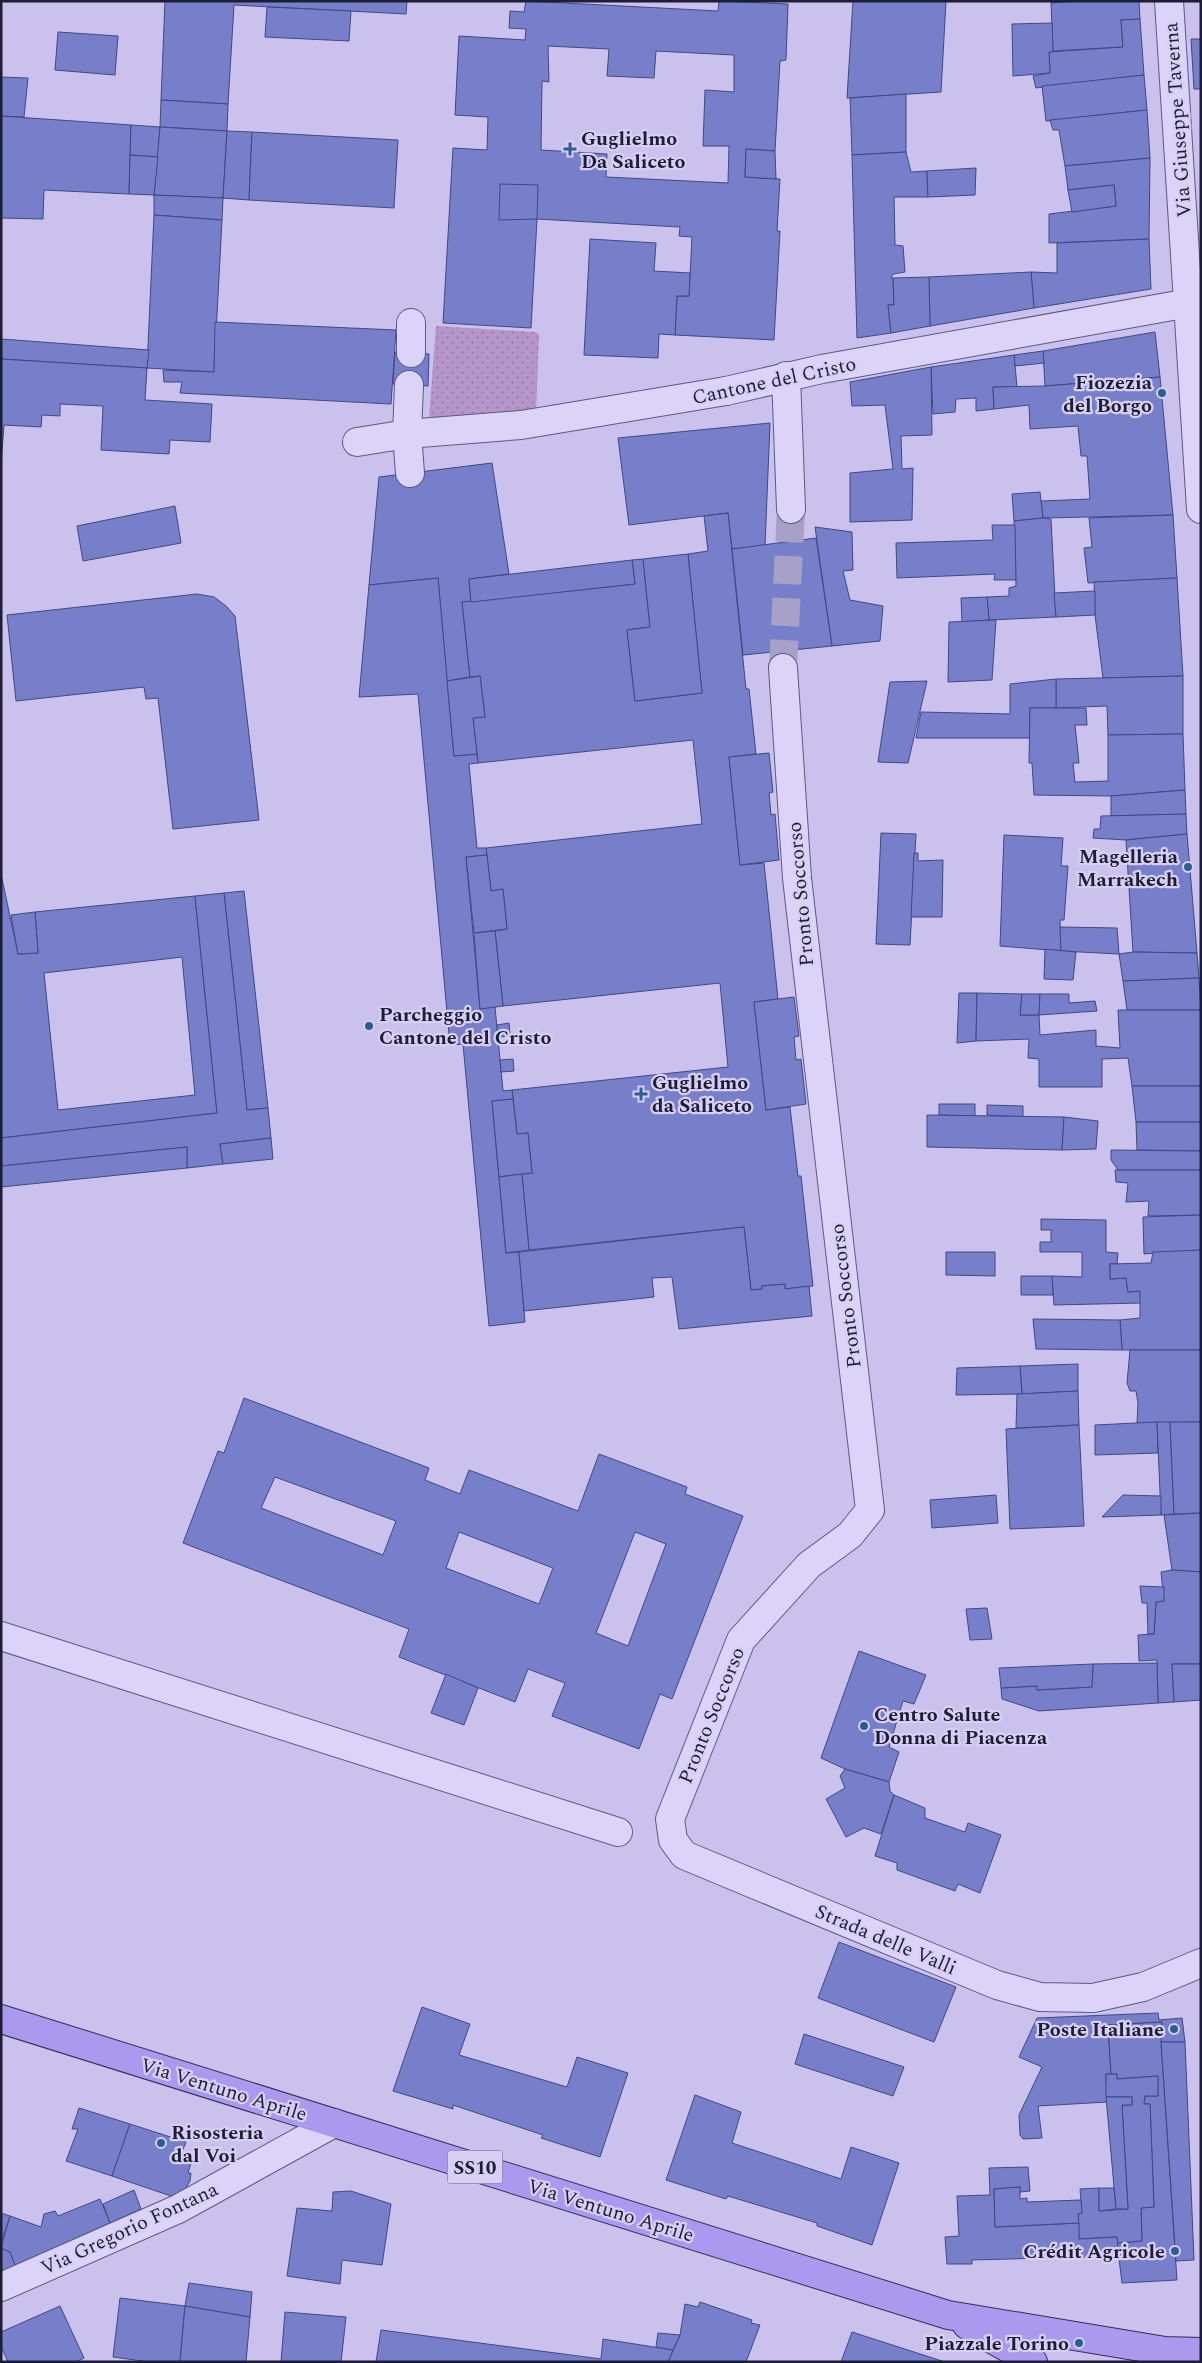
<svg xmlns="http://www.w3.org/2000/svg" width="1202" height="2363" font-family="Spectral,serif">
<defs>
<pattern id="park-dots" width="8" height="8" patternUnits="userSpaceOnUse" patternTransform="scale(1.25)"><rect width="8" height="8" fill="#b696ca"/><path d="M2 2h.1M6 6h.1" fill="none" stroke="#937aa5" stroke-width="1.8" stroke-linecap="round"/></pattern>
</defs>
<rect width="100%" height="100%" fill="#cac1ec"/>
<path fill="url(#park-dots)" d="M436 326 536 332 539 335 536 415 429 418Z"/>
<g fill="#787fca" stroke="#404784" fill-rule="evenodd">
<path d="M165 1H407L406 14 234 5 228 104 161 100Z"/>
<path d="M526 1 718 11 719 1 788 4 786 60 780 61 775 151 746 149 745 177 780 179 777 231H780L774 340 675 335 677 296H689L692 237 679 236 680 227 537 219 531 328 443 323 453 148 487 150 488 117 455 115 459 36 525 40 526 29 509 28 510 11 524 12ZM548 46 609 49 607 76 654 78 656 51 734 55V92L705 90 703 146H729L728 183 606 177 607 154 541 150 542 81 549 82Z"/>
<path d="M853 1H946L941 92 847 98Z"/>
<path d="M1052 1H1078L1051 3Z"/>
<path d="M1078 1H1139L1140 19 1121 20 1123 47 1053 51 1051 3Z"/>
<path d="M267 7 351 11 349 41 265 37Z"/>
<path d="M1140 19 1144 75 1036 88 1033 76 1050 73 1049 52 1123 47 1121 20Z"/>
<path d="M1052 23 1053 51 1049 52 1050 73 1013 76 1012 24Z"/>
<path d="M58 32 118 36 115 75 55 70Z"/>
<path d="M1191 39H1201V89H1194Z"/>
<path d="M1144 75 1147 110 1046 121 1042 86Z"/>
<path d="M1 77 28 78 24 117 1 116Z"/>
<path d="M906 94V152L852 155 850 98Z"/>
<path d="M161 100 228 104 227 131 160 127Z"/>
<path d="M1147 110 1150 158 1065 166 1059 130H1053L1050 120Z"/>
<path d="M1 116 131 125 129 194 44 190 43 219 1 218Z"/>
<path d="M131 125 160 127 158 157 130 155Z"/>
<path d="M160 127 227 131 223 198 154 195Z"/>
<path d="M227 131 252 132 249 200 223 198Z"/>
<path d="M252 132 398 140 394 208 249 200Z"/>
<path d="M746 149 775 151 776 179 745 177Z"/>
<path d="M906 152 911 172 927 171 928 197H894L895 245 903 246 905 272 893 274 891 278H893L894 305H888L891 333 857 338 852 155Z"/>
<path d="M130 155 158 157 154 195 129 194Z"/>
<path d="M1150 158 1149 239 1049 243V214L1116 206 1114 185 1068 190 1065 166Z"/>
<path d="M976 168 975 195 928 197 927 171Z"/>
<path d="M500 184 538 185 537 219 499 220Z"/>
<path d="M1114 185 1116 206 1072 212 1068 190Z"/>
<path d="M154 195 223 198 222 220 154 215Z"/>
<path d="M154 215 222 220 214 372 147 368Z"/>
<path d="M590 239 656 243 654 271 690 273 689 296H677L675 335 659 334 658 358 584 355Z"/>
<path d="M1149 239 1151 289 1034 308 1031 272 1057 273V243Z"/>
<path d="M1031 272 1034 308 930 326 929 277Z"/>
<path d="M929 277 930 326 891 333 888 305H894L893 278Z"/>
<path d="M215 322 396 330 391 404 180 393 182 382H164L163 370 214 372Z"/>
<path d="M1155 332 1160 377 1045 386 1043 351Z"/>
<path d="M1 339 149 350 147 368 1 359Z"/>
<path d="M1043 351 1044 363 1015 366 1014 355Z"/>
<path d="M395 352 429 354 428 386 393 384Z"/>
<path d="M1014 355 1017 387H993L994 409 976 411V398L956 399 955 412 933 414 931 367Z"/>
<path d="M1 359 147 368 145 400 212 404 210 442 170 440 169 454 101 450 103 406 60 404V416L42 415 41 427 4 425 1 465Z"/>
<path d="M931 367 932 435 901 436 902 469 913 468 912 520 850 522V473L893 469 885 405 852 406 850 382Z"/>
<path d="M1160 377 1173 515 1043 518 1041 501 1090 499 1087 456H1081L1078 426 1030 429 1029 405 994 409 993 387 1045 386Z"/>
<path d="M770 423 765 546 732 549 728 513 629 525 618 438Z"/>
<path d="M492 463 509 574 469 579 471 602H462L470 677 447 681 438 578 369 585 379 477Z"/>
<path d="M1040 492 1043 518 1014 521 1012 494Z"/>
<path d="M175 506 181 543 83 561 77 526Z"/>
<path d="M728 513 746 689H749L756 754 729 757 740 865 764 863 778 999 754 1002 766 1110 790 1107 798 1176H801L813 1286 785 1289V1284L762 1286V1289L751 1290 744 1227 529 1250 522 1174 532 1173 528 1133 517 1134 512 1090 728 1067 720 983 503 1006 495 931 507 929 503 889 491 891 486 848 702 824 693 740 478 763 473 718 485 717 480 676 470 677 462 602 635 584 632 560 643 559 650 627 627 630 635 701 702 693 688 554 708 551 704 516Z"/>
<path d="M1173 515 1177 578 1088 583 1084 548 1092 547 1089 518Z"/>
<path d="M1043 518 1051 519 1056 617 989 620 987 597 1009 596V588L1016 586 1014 521Z"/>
<path d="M992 525H1015L1016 580H994L995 574 897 578 896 543 993 540Z"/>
<path d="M815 527 852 532 853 570 843 571 850 600 883 606 880 641 832 646Z"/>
<path d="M816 538 832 646 743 655 732 549Z"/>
<path d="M688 554 702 693 635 701 627 630 650 627 643 559Z"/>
<path d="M632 560 635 584 471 602 469 579Z"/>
<path d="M438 578 454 756 477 754 478 763 469 764 477 848H486L487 855 466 857 480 1009 495 1007 503 1091 512 1090 513 1099 492 1101 506 1253 519 1252 525 1322 489 1326 463 1044 450 1045 418 694 359 697 369 585Z"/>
<path d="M1177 578 1183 676 1103 678 1095 615 1094 582Z"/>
<path d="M1095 591V615L1056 617 1054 593Z"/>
<path d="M197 594 214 597 226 606 235 616 259 820 173 829 158 698 146 699 144 687 16 701 7 615Z"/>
<path d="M987 597 989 620 962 622 961 598Z"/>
<path d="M996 620 992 680 948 682 949 622Z"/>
<path d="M480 676 485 717 473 718 477 754 454 756 447 681Z"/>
<path d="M1183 676V734L1108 735 1107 706 1056 708V679Z"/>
<path d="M1056 679V708H1030V738H916L921 712 1010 714V684Z"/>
<path d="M927 681 908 763 878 762 890 682Z"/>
<path d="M1030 708H1086L1087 725H1075L1079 763H1073L1075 782 1108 781V735L1183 734 1185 790 1111 796 1034 795 1032 763H1029Z"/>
<path d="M769 753 773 792 769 793 771 815 775 814 779 860 740 865 729 757Z"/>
<path d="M1185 790 1186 814 1111 816V796Z"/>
<path d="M1186 814 1187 834 1126 840 1093 838 1094 829H1100L1101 816Z"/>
<path d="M881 833 916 834 910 945 876 944Z"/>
<path d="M1187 834 1197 953 1133 952 1126 840Z"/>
<path d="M1004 835 1063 838 1061 866H1068L1064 920H1060L1061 951 1000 946Z"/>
<path d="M914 853H918V861L943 860 942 917H911Z"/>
<path d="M487 855 491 891 503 889 507 929 474 933 466 857Z"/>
<path d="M1 874 18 954 38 953 35 912 195 896 217 1113 1 1138ZM182 957 195 1095 58 1110 44 973Z"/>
<path d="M244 891 268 1108 247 1110 224 893Z"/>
<path d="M224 893 247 1110 268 1108 271 1138 220 1144 223 1164 187 1168V1147L1 1166V1138L217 1113 195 896Z"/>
<path d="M35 912 38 953 18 954 11 915Z"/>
<path d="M1060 927 1117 928 1119 954 1061 951Z"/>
<path d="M495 931 503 1006 480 1009 474 933Z"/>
<path d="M1045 949 1076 952 1073 980 1044 979Z"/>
<path d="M1133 952 1197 953 1199 978 1123 981 1119 954Z"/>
<path d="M1199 978 1201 1010H1127L1123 981Z"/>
<path d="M959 993H977L976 1041 957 1043Z"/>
<path d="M977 993 1022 994 1020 1015H1039L1040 1035 1096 1030V1046L1120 1048 1118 1010H1201V1086H1132L1128 1058 1102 1059V1087H1039V1059L1028 1058 1029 1039 976 1041Z"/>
<path d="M1022 994H1040L1039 1015H1020Z"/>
<path d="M1040 994H1069V1003L1095 1001 1097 1011 1039 1015Z"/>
<path d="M794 997 799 1036 794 1037 796 1060 801 1059 806 1104 766 1110 754 1002Z"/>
<path d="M509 1023 510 1036 498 1037 497 1025Z"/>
<path d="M513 1059 514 1071 501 1072 500 1060Z"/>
<path d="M1132 1086H1201V1122H1136Z"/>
<path d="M513 1099 517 1134 528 1133 532 1173 499 1177 492 1101Z"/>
<path d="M939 1104H975V1116L939 1115Z"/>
<path d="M987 1105 1023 1106V1117L987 1115Z"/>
<path d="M927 1115 1064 1117 1062 1150 927 1147Z"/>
<path d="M1064 1117 1098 1121 1096 1149 1062 1150Z"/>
<path d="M1136 1122H1201V1151L1137 1150Z"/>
<path d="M271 1138 273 1159 223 1164 220 1144Z"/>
<path d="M187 1147V1168L1 1187V1166Z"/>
<path d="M1111 1150 1201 1151V1170H1118L1111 1160Z"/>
<path d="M1115 1170H1201V1215L1148 1216 1149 1201 1126 1202 1128 1183 1116 1182Z"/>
<path d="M522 1174 529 1250 506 1253 499 1177Z"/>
<path d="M1201 1215V1250L1144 1254 1143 1217Z"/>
<path d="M1041 1219 1106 1220V1252L1118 1253 1117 1264H1110V1279L1126 1278 1128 1292 1140 1291 1141 1303 1054 1305 1052 1276 1082 1277V1252H1040V1242H1051V1230H1041Z"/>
<path d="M744 1227 751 1290 762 1289V1286L785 1284V1289L809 1286 812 1316 679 1329 672 1277 652 1278 654 1297 524 1311 519 1252Z"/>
<path d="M1201 1250V1350H1122L1120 1320 1140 1318V1291L1128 1292 1126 1278 1110 1279V1264L1151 1263 1153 1252Z"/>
<path d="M946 1252H995V1276L946 1275Z"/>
<path d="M1021 1276H1052L1053 1295H1021Z"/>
<path d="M1033 1319 1120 1320 1122 1350 1036 1349Z"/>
<path d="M1130 1350H1201V1422L1137 1423 1138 1403 1136 1391H1130L1127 1383Z"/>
<path d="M1078 1364V1391L1022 1394 1020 1366Z"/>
<path d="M1020 1366 1022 1394 956 1395 957 1368Z"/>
<path d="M1078 1391 1079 1425 1016 1428 1017 1394Z"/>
<path d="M244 1398 429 1468 425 1480 460 1494 469 1470 578 1511 599 1454 687 1487 685 1494 743 1516 672 1699 660 1694 639 1749 552 1716 565 1683 528 1669 515 1702 399 1657 409 1629 183 1543 218 1451 224 1453ZM275 1477 396 1521 383 1555 261 1508ZM459 1532 553 1568 539 1604 446 1568ZM635 1532 666 1544 628 1646 596 1633Z"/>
<path d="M1157 1422 1158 1453 1095 1455V1425Z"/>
<path d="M1157 1422H1170L1174 1514 1161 1515Z"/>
<path d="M1170 1422H1201V1513L1174 1514Z"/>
<path d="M1079 1425 1084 1526 1010 1529 1006 1429Z"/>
<path d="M996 1495 998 1523 932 1528 930 1500Z"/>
<path d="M1123 1495 1161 1496V1515L1102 1517Z"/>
<path d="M1201 1513V1572L1172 1570 1164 1515Z"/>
<path d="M1172 1570 1201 1572V1664H1172L1174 1702 1158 1703 1157 1660 1139 1661 1138 1635 1154 1634 1156 1602 1164 1601 1161 1572Z"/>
<path d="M1140 1586 1164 1587V1601L1156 1602 1154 1634H1148L1147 1603H1142Z"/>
<path d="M987 1608 992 1639 970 1640 966 1609Z"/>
<path d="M859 1651 926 1675 914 1704 903 1701 889 1747 899 1752 889 1782 845 1769 821 1758Z"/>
<path d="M1157 1663 1158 1703 1039 1711 1002 1699 1001 1688 1037 1686V1690L1092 1687 1093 1664Z"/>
<path d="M1093 1664 1092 1687 1037 1690V1686L1001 1688 999 1668Z"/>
<path d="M1172 1664H1201V1700L1174 1702Z"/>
<path d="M446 1674 478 1688 464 1725 431 1713Z"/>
<path d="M845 1769 889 1782 890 1791 894 1795 881 1834 864 1828 846 1837 826 1799 845 1788 840 1776Z"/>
<path d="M894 1795 925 1808V1818L965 1832 968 1823 1001 1835 980 1893 958 1884 955 1891 897 1870V1863L875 1856Z"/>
<path d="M839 1942 956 1987 934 2042 818 1998Z"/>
<path d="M422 2007 470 2024 459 2055 567 2087 577 2057 628 2073 600 2157 541 2138 543 2135 453 2105V2109L393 2091Z"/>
<path d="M1158 2013 1159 2020 1182 2018 1185 2042H1161L1162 2022 1108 2025 1111 2074H1106L1107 2102 1038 2106 1042 2138 1023 2139 1020 2135 1019 2115 1042 2067 1019 2057 1037 2018Z"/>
<path d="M1162 2022 1161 2042 1177 2280 1122 2283 1117 2243 1142 2241 1141 2208 1154 2207 1150 2104H1144L1145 2096H1158V2076L1117 2079V2074H1111L1108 2025Z"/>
<path d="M804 2034 904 2067 893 2096 795 2064Z"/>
<path d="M1161 2042H1185L1194 2260 1176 2261Z"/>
<path d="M1106 2074H1117V2079L1158 2076V2096H1145L1144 2104H1150L1154 2207 1141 2208 1142 2241 1117 2243V2237L1079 2239 1078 2214 1082 2213 1080 2189 1099 2188V2211L1128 2209 1122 2105H1132V2097H1106Z"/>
<path d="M695 2095 741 2112 732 2143 841 2179 851 2147 899 2163 872 2245 817 2226V2223L728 2196 726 2199 666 2180Z"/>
<path d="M1106 2097H1132V2105H1122L1128 2209H1116Z"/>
<path d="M79 2108 130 2124 112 2176 66 2161 78 2129H72Z"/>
<path d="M130 2124 186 2142 181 2154 193 2156 188 2173H191L190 2181 184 2191 171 2196 112 2176Z"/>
<path d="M1028 2167 1030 2191 1020 2192V2187L994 2189 995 2227 1079 2223V2239L1117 2237 1119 2256 972 2260V2264H947L945 2237 959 2236 957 2196 990 2195 989 2168Z"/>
<path d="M1020 2187V2199L1027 2198V2202L1081 2200 1082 2213 1078 2214 1079 2223 995 2227 994 2189Z"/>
<path d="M1099 2188H1114L1116 2209 1099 2211Z"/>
<path d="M134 2190 141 2209 110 2223 103 2204Z"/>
<path d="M351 2191 391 2204 382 2265 342 2260 340 2284 287 2276 297 2208 332 2211 333 2192Z"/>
<path d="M100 2199 110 2223 15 2266 10 2252 1 2248 10 2216 41 2227 44 2214 55 2211 58 2216Z"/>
<path d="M1 2213 10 2216 1 2243Z"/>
<path d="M1 2248 10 2252 15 2266 1 2272Z"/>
<path d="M189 2283 252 2292 250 2317 185 2306Z"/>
<path d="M120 2298 185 2306 180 2362H150L113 2357Z"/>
<path d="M700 2302 752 2320 751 2323 760 2325 746 2362H668L680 2335 685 2304 698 2307Z"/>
<path d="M60 2306 84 2358 76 2362H8L1 2346V2332Z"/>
<path d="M185 2306 250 2317 246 2362H180Z"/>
<path d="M285 2312 346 2317 341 2362H281Z"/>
<path d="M381 2330 601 2359 603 2339 673 2350 668 2362H376Z"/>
<path d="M852 2332 945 2362H841Z"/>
<path d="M658 2333 680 2335 673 2350 656 2347Z"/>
</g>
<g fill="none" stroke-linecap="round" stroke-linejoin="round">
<path stroke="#a7a0c7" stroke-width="28" stroke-dasharray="28 14" stroke-linecap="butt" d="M783 668 791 509"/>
<defs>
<g id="pedestrian">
<path d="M411 353V323"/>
<path d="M409 385 407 434 410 473"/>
<path d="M357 442 407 434 521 425 726 391"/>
</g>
<g id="minor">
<path d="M1169 1 1201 509"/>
<path d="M786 376 791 509"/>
<path d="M726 391 822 369 1189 303"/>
<path d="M783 668 797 878 870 1510 850 1535 809 1565 741 1640 670 1819 673 1840 684 1855 997 1985 1040 1997 1093 1998 1143 1987 1201 1963"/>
<path d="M1 1636 618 1832"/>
<path d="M1 2287 178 2209 334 2123"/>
</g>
<g id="primary">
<path d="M1 2019 948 2315 1165 2351 1201 2352"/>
<path d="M967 2325 1033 2362"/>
</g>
</defs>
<use href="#pedestrian" stroke="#5b5985" stroke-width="30"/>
<use href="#minor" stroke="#5b5985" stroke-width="30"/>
<use href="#primary" stroke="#2e2f53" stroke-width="30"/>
<use href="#pedestrian" stroke="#dbd4f8" stroke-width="28"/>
<use href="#minor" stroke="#dbd4f8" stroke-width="28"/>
<use href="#primary" stroke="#aa99ef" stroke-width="28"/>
</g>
<g fill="#2b5f93" stroke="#d8d0f4" stroke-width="2">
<path d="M567.5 141.5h5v5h5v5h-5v5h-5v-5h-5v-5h5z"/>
<circle cx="1162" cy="393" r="5"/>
<circle cx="1188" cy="867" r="5"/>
<circle cx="369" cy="1026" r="5"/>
<path d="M638.5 1086.5h5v5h5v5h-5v5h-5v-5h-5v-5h5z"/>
<circle cx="864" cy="1726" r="5"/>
<circle cx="1174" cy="2029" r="5"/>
<circle cx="161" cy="2143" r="5"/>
<circle cx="1175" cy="2251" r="5"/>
<circle cx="1079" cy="2343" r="5"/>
</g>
<g text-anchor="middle" stroke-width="4.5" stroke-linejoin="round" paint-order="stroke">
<rect fill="#d8d0f4" stroke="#55536e" stroke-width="1" x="447.5" y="2150.5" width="55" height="33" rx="4"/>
<g font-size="19" font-weight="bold" fill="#1d1d35">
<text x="475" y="2174">SS10</text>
</g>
<g font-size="20" fill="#1d1d35" stroke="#d8d0f4">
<text transform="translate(1177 120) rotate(-94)" y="7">Via Giuseppe Taverna</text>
<text transform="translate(774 380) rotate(-12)" y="7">Cantone del Cristo</text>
<text transform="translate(800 894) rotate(-95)" y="7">Pronto Soccorso</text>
<text transform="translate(845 1296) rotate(-97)" y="7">Pronto Soccorso</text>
<text transform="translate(711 1715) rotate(-68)" y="7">Pronto Soccorso</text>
<text transform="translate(886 1939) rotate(23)" y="7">Strada delle Valli</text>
<text transform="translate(224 2089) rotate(17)" y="7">Via Ventuno Aprile</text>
<text transform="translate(611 2210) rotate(17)" y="7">Via Ventuno Aprile</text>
<text transform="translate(129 2228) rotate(-25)" y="7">Via Gregorio Fontana</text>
</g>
<g font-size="20" font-weight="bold" fill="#1d1d35" stroke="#d8d0f4" text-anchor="start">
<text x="581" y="145">Guglielmo<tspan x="581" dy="23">Da Saliceto</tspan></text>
<text x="1152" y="389" text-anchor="end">Fiozezia<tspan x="1152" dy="23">del Borgo</tspan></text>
<text x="1178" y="863" text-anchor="end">Magelleria<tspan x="1178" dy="23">Marrakech</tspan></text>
<text x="379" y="1021">Parcheggio<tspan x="379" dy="23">Cantone del Cristo</tspan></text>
<text x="652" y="1089">Guglielmo<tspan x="652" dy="23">da Saliceto</tspan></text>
<text x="874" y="1721">Centro Salute<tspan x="874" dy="23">Donna di Piacenza</tspan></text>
<text x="1164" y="2036" text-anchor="end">Poste Italiane</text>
<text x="171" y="2139">Risosteria<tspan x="171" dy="23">dal Voi</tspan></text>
<text x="1165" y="2258" text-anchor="end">Crédit Agricole</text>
<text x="1069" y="2350" text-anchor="end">Piazzale Torino</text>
</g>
</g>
<rect width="1202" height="2363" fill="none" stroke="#1d1d35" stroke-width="5"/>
</svg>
